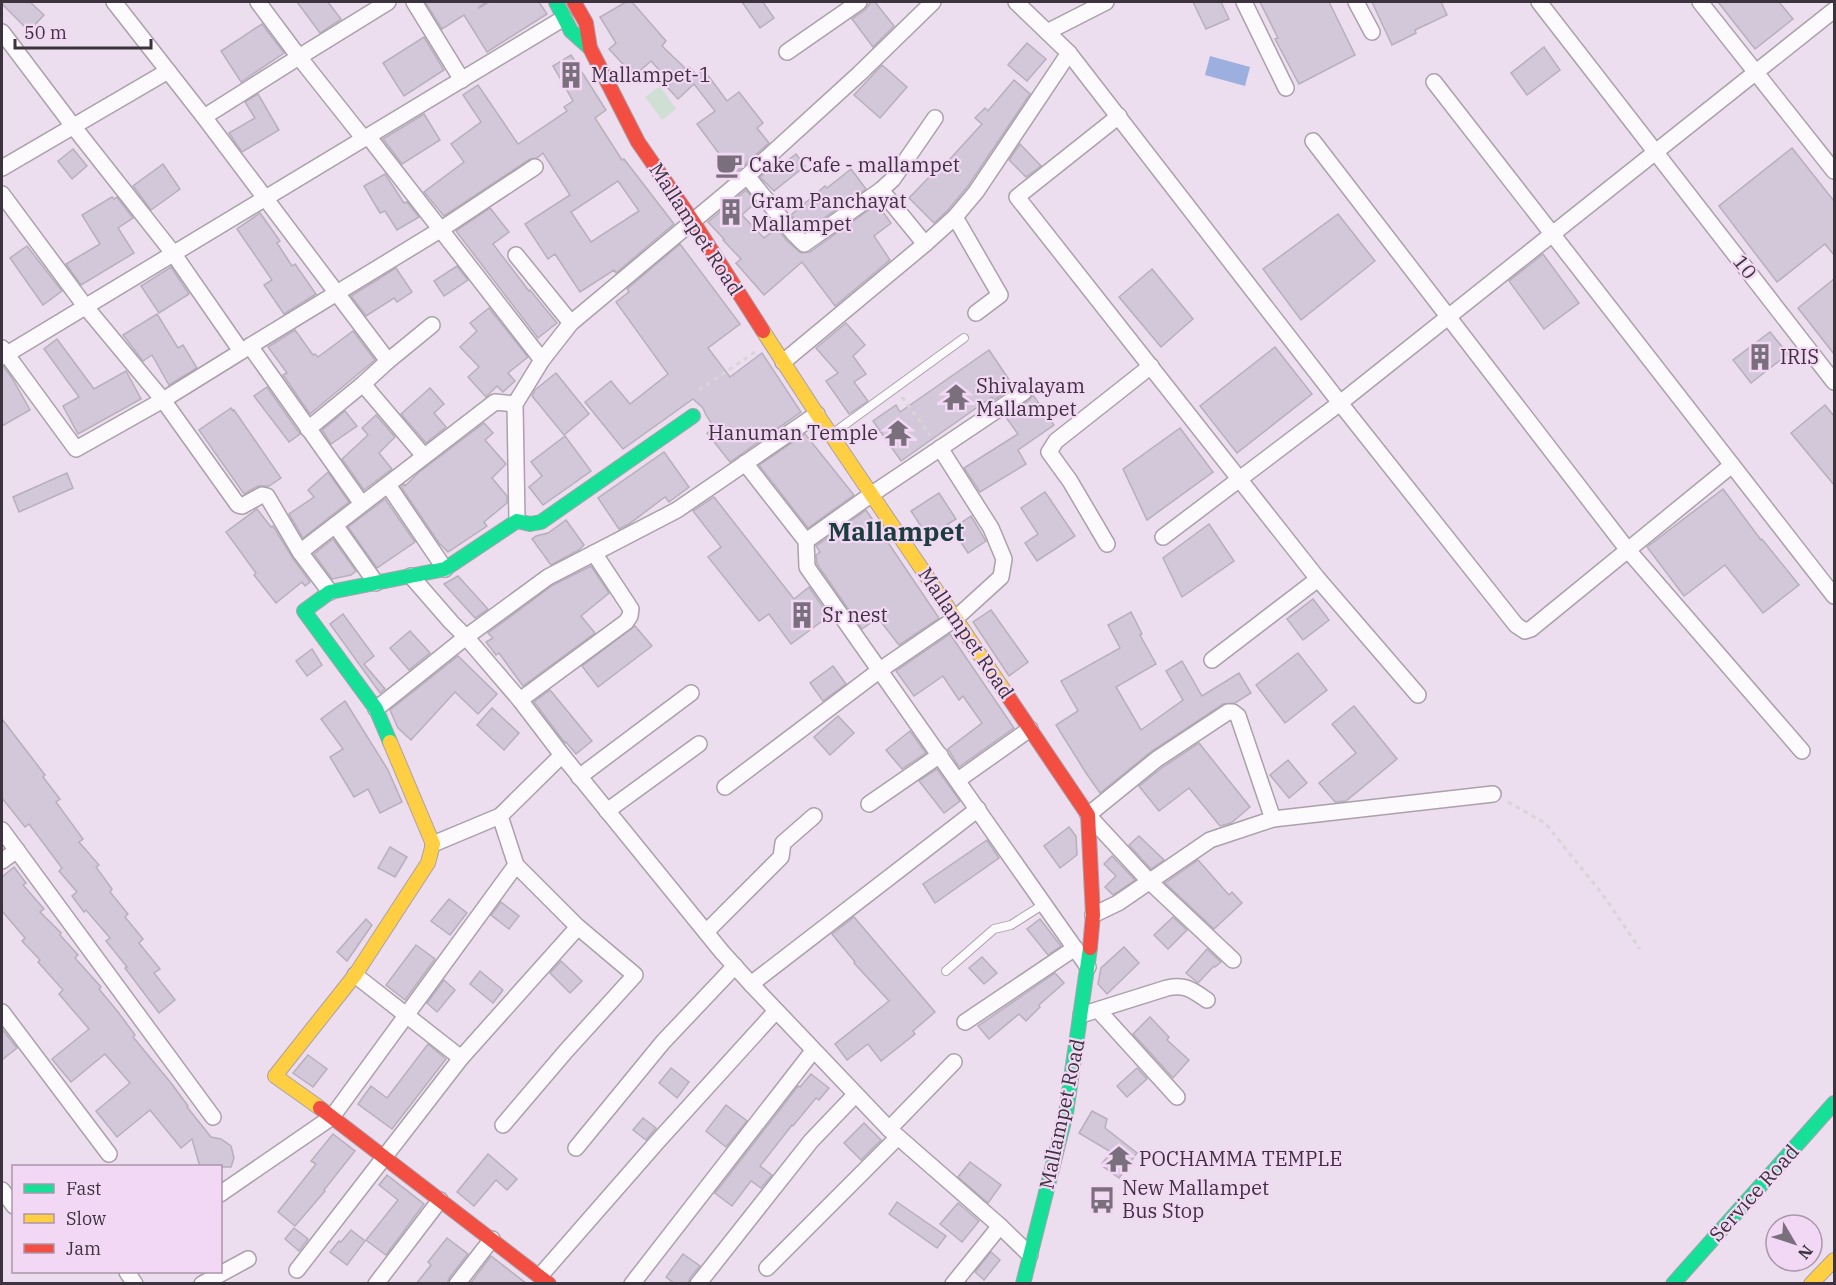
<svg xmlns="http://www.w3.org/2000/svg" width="1836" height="1285" font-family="'IBM Plex Serif',serif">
<rect width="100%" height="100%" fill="#ecdeee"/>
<path fill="#d0dfd3" d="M660 86 676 109 662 120 645 97Z"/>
<path fill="#9cafde" d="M1210 56 1250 67 1245 86 1205 75Z"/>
<g fill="#d3c7da" stroke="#b8afbc" stroke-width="1.5" fill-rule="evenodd">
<path d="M2 2H30L44 15 29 31 2 4Z"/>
<path d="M297 2H328L341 19 320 33Z"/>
<path d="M425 2H487L479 7V8L489 2H539L547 14 487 52 464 15 442 29Z"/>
<path d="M626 2H632L666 41 662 46 686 69 689 67 697 75 704 70 727 101 739 92 763 123 757 128 769 143 727 180 716 165 723 159 697 124 715 111 694 84 678 99 667 87 671 83 651 61 634 76 609 49 616 43 600 17Z"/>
<path d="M742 2H763L774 18 760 28Z"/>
<path d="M871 2H875L894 26 873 47 852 19 865 10Z"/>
<path d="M1193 2H1221L1229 19 1206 29Z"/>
<path d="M1260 2H1329L1355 55 1299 84 1275 39 1278 38Z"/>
<path d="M1372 2H1441L1447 15 1415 30 1416 33 1392 45Z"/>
<path d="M1718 2H1779L1793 19 1755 49Z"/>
<path d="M262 24 284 53 241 82 221 51Z"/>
<path d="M424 37 444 70 404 96 383 63Z"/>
<path d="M1027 43 1046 59 1027 81 1008 65Z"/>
<path d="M1544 47 1560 70 1527 95 1511 73Z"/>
<path d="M571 55 606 110 595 118 622 160 624 159 674 224 616 273 614 270 580 292 555 254 548 259 525 224 570 195 543 153 537 158 530 159 444 216 424 192 464 162 451 144 481 122 463 95 478 85 518 144 567 111 564 107 573 101 553 66ZM618 181 639 211 591 242 571 212Z"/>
<path d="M882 65 907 87 880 118 854 95Z"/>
<path d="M1014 80 1030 94 968 186 948 210 934 223 909 198 936 170 938 172 982 124 975 118 985 108 988 111Z"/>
<path d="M258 94 279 130 242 152 229 133 255 118 245 102Z"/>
<path d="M424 114 440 140 402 164 383 139Z"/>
<path d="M1020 144 1041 166 1026 177 1009 160Z"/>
<path d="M1792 148 1834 201V255L1825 244 1777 282 1719 206Z"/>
<path d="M73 149 87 166 72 179 58 161Z"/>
<path d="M796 154 805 166 774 191 760 177 780 159 784 163Z"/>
<path d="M163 164 180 189 151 210 133 186Z"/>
<path d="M851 169 866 189 805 231 791 215 825 186 827 188Z"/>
<path d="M385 174 404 203 407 202 419 217 397 230 385 211 380 213 364 186Z"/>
<path d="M746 190 756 202 742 215 764 238 777 228 787 241 801 253 810 252 877 204 891 223 874 236 890 260 835 306 802 262 764 295 736 263 741 259 723 240 724 239 708 222Z"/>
<path d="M112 197 114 199 117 197 133 218 118 228 134 253 81 285 66 264 100 244 82 215Z"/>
<path d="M490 208 509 232 493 244 529 291 530 290 557 323 538 338 456 231Z"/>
<path d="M260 213 280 241 277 243 292 266 295 264 316 294 284 314 264 285 272 280 237 229Z"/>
<path d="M1338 214 1375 261 1301 320 1263 269Z"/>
<path d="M680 244 740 324 708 348 730 377 762 353 801 412 730 462 707 433 714 427 706 415 703 408 693 399 623 449 585 402 611 381 630 404 668 374 616 302 629 292 627 289Z"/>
<path d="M27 246 62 291 43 305 10 258Z"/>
<path d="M1543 254 1579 303 1544 329 1509 281Z"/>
<path d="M457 266 468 280 444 296 434 281Z"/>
<path d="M171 267 189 294 159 313 141 286Z"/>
<path d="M396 268 412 292 397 302 394 298 366 316 351 296Z"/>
<path d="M1152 269 1193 319 1161 347 1119 297Z"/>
<path d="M1834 279V354L1798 308Z"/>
<path d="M489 308 528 357 508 373 515 381 503 392 497 386 486 397 468 377 479 367 460 347 477 331 470 323Z"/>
<path d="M157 314 178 348 183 345 197 368 169 385 152 355 143 361 123 335Z"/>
<path d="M846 323 865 345 853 356 866 374 854 382 868 401 849 414 826 381 838 373 816 348Z"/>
<path d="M295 330 313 355 315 354 318 357 353 331 375 360 310 414 283 375 287 373 268 347Z"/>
<path d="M1770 332 1788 354 1751 383 1733 360Z"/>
<path d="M57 339 94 389 126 371 141 399 78 434 63 406 79 397 44 349Z"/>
<path d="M1275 347 1312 394 1237 453 1200 406Z"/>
<path d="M989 350 1014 387 994 400 992 397 901 461 873 421 896 405 900 412Z"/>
<path d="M3 366 12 378 30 410 2 426V367Z"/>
<path d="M556 373 589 414 564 435 532 396 535 390Z"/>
<path d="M267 387 300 434 289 442 254 396Z"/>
<path d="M430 388 444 404 434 413 446 427 426 443 401 414Z"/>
<path d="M1033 395 1054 425 1018 450 1026 464 980 492 964 468 1018 434 1005 416 1029 400Z"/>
<path d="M1825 405 1834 416V485L1791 433Z"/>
<path d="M231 408 233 411 234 410 281 478 269 486H258L244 494 199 430Z"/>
<path d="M345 411 357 426 331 444 322 430Z"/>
<path d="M376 415 395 437 379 453 392 469 364 490 342 459 368 435 362 428Z"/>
<path d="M484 423 493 433 485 440 506 464 492 478 507 496V503L484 522 487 526 448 552 439 543 401 487 404 484 405 486 418 473Z"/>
<path d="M1180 428 1213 472 1147 520 1123 469Z"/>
<path d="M805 434 854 495 808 528 759 465Z"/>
<path d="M565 436 591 471 543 505 529 487 542 476 531 462Z"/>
<path d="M664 452 689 487 669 502 665 497 629 524 619 529 598 498Z"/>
<path d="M328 472 349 502 303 538 289 514 314 497 308 490Z"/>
<path d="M67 473 73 488 19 512 13 497Z"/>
<path d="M1723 489 1761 540 1762 539 1799 585 1763 613 1725 565 1684 596 1647 547Z"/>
<path d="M1045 492 1075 536 1037 561 1025 543 1038 534 1021 508Z"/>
<path d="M939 493 956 519 928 537 911 511Z"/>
<path d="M714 497 794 599 809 587 829 616 791 644 769 614 759 621 708 557 721 547 693 511Z"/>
<path d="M385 499 415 542 377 568 348 527Z"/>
<path d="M257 509 271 527 273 526 292 557 310 582 305 586 302 582 276 603 254 575 256 573 226 532Z"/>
<path d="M866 510 939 618 899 645 878 618 862 629 817 564 816 555 820 552 816 546Z"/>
<path d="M971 516 986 541 968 553 952 529Z"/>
<path d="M566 520 584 545 579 550 551 565 532 539 536 536 548 533Z"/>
<path d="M1209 524 1234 561 1182 597 1163 558Z"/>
<path d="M333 539 356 571 351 575 332 579 314 554Z"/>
<path d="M591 566 609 593 581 616 595 633 523 686 499 653 496 655 486 642 493 638 488 633 553 585Z"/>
<path d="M458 576 488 609 475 618 444 584Z"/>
<path d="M1313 599 1329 620 1303 640 1287 619Z"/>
<path d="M991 610 1028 662 1009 676 973 622Z"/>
<path d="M1131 612 1142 634 1140 635 1156 664 1116 687 1141 730 1183 700 1166 671 1182 661 1202 696 1239 673 1251 693 1235 703 1223 704 1152 751 1100 793 1086 773 1056 725 1078 711 1061 681 1120 648 1108 625Z"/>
<path d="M343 614 374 656 364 664 385 689 380 693 330 624Z"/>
<path d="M635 626 652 646 598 687 582 666Z"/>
<path d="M410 631 430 653 409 670 390 648Z"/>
<path d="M950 634 1014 728 959 767 948 749 982 723 963 696 959 700 943 676 914 696 896 671Z"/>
<path d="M312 649 322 665 307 676 296 661Z"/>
<path d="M1298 653 1327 690 1285 723 1256 685Z"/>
<path d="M458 656 497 694 478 714 455 692 411 740 398 728 390 710Z"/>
<path d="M833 666 846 684 823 701 810 683Z"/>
<path d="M550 690 592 741 576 754 566 742 565 743 534 702Z"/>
<path d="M345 701 388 770 402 802 380 813 368 789 354 797 330 757 343 749 321 719Z"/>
<path d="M1354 706 1397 759 1346 801 1335 802 1319 783 1356 753 1332 724Z"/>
<path d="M492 708 519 733 504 750 477 725Z"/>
<path d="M838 716 854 733 830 755 814 737Z"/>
<path d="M2 719 45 775 43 777 60 799 56 802 83 839 79 842 99 865 96 867 112 889 110 892 128 914 125 917 143 939 139 943 160 969 154 973 175 1000 159 1013 125 968 127 967 106 941 110 938 86 910 84 912 72 896 77 892 59 871 62 868 29 824 25 827 2 798Z"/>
<path d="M910 731 926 753 902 769 886 750Z"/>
<path d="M1199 743 1250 807 1231 823 1220 826 1189 788 1159 811 1139 786 1163 767Z"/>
<path d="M1288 760 1307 783 1289 798 1270 775Z"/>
<path d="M937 769 960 801 944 813 919 781Z"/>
<path d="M1069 827 1076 836 1077 855 1060 868 1044 846Z"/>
<path d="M1139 836 1164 860 1151 869 1129 845Z"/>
<path d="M987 840 999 858 935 903 923 884Z"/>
<path d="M390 847 407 857 395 877 378 868Z"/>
<path d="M1112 856 1135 880 1113 895 1105 887 1116 876 1104 864Z"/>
<path d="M1198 860 1229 895 1232 892 1242 903 1214 929 1165 883Z"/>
<path d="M14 867 26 883 23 885 44 909 40 912 61 933 60 935 78 955 75 958 101 987 99 989 118 1012 135 1035 133 1037 171 1083 188 1106 187 1107 211 1137 221 1139 231 1146 234 1158 231 1167H200L192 1139 181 1148 150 1110 117 1137 96 1111 130 1083 105 1054 71 1082 52 1059 89 1029 59 994 63 990 38 962 40 960 22 941 25 938 2 911V877Z"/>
<path d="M449 899 467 913 450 935 431 921Z"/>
<path d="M501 902 519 916 509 929 491 915Z"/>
<path d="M854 917 935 1012 913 1031 915 1034 881 1061 868 1044 847 1060 835 1044 889 1001 854 963 855 962 832 934Z"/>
<path d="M1173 917 1187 930 1168 949 1154 935Z"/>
<path d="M366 919 372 925 347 961 337 952Z"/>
<path d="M1040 919 1061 946 1048 955 1027 929Z"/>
<path d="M416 945 435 959 405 1000 386 985Z"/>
<path d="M1124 947 1139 963 1107 994 1098 984 1101 968Z"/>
<path d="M1207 949 1221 962 1215 967 1214 966 1198 983 1186 973Z"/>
<path d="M982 957 997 973 984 984 969 968Z"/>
<path d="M561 961 582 981 570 993 550 973Z"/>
<path d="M480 971 503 990 493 1003 470 984Z"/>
<path d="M1055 973 1064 983 1039 1005 1040 1007 1026 1021 1019 1014 989 1039 978 1026Z"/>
<path d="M444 980 455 990 437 1012 427 1003Z"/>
<path d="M1150 1017 1169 1037 1167 1040 1189 1060 1173 1078 1133 1034Z"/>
<path d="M2 1029 17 1048 2 1060Z"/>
<path d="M428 1044 446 1059 392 1129 358 1104 371 1086 387 1098Z"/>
<path d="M308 1055 327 1069 313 1087 293 1073Z"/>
<path d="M671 1068 689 1082 677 1098 659 1083Z"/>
<path d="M1137 1068 1147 1079 1127 1097 1117 1086Z"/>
<path d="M811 1074 829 1088 819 1100 816 1098 793 1126 792 1125 760 1166 772 1175 761 1188 751 1181 732 1206 715 1193 795 1090 798 1086 800 1087Z"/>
<path d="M726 1105 747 1121 726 1147 706 1131Z"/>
<path d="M1092 1111 1107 1119 1105 1128 1137 1153 1119 1178 1101 1165 1111 1152 1079 1133Z"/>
<path d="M643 1118 656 1128 646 1140 633 1130Z"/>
<path d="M864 1123 881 1140 861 1160 844 1143Z"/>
<path d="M333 1134 355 1151 324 1190 325 1191 295 1226 278 1212 316 1164 311 1161Z"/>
<path d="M488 1154 517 1179 507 1190 496 1180 474 1206 457 1192Z"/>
<path d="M970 1162 1001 1185 988 1203 958 1177Z"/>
<path d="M387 1175 424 1204 386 1255 366 1240 398 1200 379 1185Z"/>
<path d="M897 1202 946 1236 937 1248 889 1214Z"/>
<path d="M958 1203 979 1221 962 1242 940 1224Z"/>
<path d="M294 1228 308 1239 299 1251 285 1239Z"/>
<path d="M351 1230 365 1241 347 1265 330 1252 339 1241 341 1242Z"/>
<path d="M447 1238 468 1254 449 1278 447 1284H416L431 1265 428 1262Z"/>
<path d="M991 1252 1000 1260 984 1280 975 1272Z"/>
<path d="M683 1254 700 1266 690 1278 688 1284H675L666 1277Z"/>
<path d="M491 1256 527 1284H470Z"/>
</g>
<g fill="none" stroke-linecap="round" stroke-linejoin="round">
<defs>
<g id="lane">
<path d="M832 434 964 338"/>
<path d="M946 971 994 929 1011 925 1044 904"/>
</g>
<g id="street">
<path d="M114 2 204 117 388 361 363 384 308 429"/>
<path d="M414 2 462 80"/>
<path d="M1016 2 1069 53 1340 403 1516 625 1525 631 1531 629 1732 465"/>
<path d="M1244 2 1286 88"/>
<path d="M1356 2 1372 32"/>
<path d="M1539 2 1834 382"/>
<path d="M1700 2 1834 171"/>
<path d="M2 32 73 126 173 253 241 351"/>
<path d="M1047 32 1106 2"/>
<path d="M787 52 859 2"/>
<path d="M1434 82 1834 596"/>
<path d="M1119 116 1017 197 1318 579 1418 695"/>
<path d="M204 117 299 57 258 2"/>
<path d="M368 136 542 360"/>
<path d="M364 139 299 57 388 2"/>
<path d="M1313 141 1627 549 1802 751"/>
<path d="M2 168 168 71"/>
<path d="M747 176 794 234 804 244 881 190 925 244"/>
<path d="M881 190 893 179 935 118"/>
<path d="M2 194 85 306 163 400 238 505 242 506 262 495 267 496 300 552 330 592"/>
<path d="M955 217 1000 295 976 313"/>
<path d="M516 255 571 323"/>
<path d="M2 348 76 449 163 400 250 346"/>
<path d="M2 357 564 18"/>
<path d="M388 361 432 325"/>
<path d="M783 362 925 244 955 217 976 192 1069 53"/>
<path d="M363 384 424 456"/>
<path d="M817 414 677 510 548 577 466 637 520 700 562 755 722 952 751 984 889 1129 1000 1226 1030 1255"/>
<path d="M745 463 806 541 807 567 1088 967"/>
<path d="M388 485 445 569"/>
<path d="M362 504 250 346 440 230 535 167"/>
<path d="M517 521 515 404 542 360 571 323 747 176 859 74 933 2"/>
<path d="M335 525 376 583"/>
<path d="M1163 537 1340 403 1834 10"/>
<path d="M806 541 872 494 1024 392"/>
<path d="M1107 544 1070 481 1049 452 1056 441 1151 366"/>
<path d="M300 552 495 402 515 404"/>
<path d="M1212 660 1318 579"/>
<path d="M520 700 626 622 630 616 631 609 594 553"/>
<path d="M376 709 466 637 451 622 411 576"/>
<path d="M579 777 691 693"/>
<path d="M958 780 1030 729"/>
<path d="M725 787 880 670 956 618 1001 577 1004 559 991 528 940 448"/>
<path d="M869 804 940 755"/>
<path d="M607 811 699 744"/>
<path d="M2 830 213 1117"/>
<path d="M433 844 500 816 562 755"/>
<path d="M2 861 17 850"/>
<path d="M1093 915 1118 903 1210 840 1273 819 1493 794"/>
<path d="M706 932 781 857 783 843 814 816"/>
<path d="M1233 960 1149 881 1088 815 1157 759 1228 712H1233L1238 716 1273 819"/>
<path d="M355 975 461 1058"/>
<path d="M751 984 978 809"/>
<path d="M1098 1010 1177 1097"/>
<path d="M2 1012 109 1154"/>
<path d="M1081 1015 1167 988C1186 984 1192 990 1207 1000"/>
<path d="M965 1022 1075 948"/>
<path d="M503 1125 566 1051 635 975 578 927 516 865"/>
<path d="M889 1129 954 1062"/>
<path d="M576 1148 663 1042 735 966"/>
<path d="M2 1190 14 1206"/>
<path d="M220 1194 332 1117 516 865 500 816"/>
<path d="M767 1268 898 1137"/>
<path d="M297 1270 461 1058 578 927"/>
<path d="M127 1272 135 1284"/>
<path d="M540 1276 658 1141 776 1011"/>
<path d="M202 1284 248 1259"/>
<path d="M376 1284 440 1200"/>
<path d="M457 1284 492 1239"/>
<path d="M632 1284 813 1051"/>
<path d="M698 1284 811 1141 855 1095"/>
<path d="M953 1284 1000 1226"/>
</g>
<g id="fast">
<path d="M556 2 571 31 590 48"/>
<path d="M390 742 376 709 304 611 330 592 445 569 517 521 530 524 541 522 693 416"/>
<path d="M1023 1284 1066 1113 1090 948"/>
<path d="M1673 1284 1834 1103"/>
</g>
<g id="slow">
<path d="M763 331 817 414 1005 692"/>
<path d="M320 1108 275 1076 355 975 428 863 433 844 390 742"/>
<path d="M1811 1284 1834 1260"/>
</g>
<g id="jam">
<path d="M574 2 586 23 590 48 638 142 694 223 763 331"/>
<path d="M1005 692 1088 815 1093 915 1090 948"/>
<path d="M320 1108 549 1284"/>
</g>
</defs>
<use href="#lane" stroke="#aba0ac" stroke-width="10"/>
<use href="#street" stroke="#aba0ac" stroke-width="18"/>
<use href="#fast" stroke="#aba0ac" stroke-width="16"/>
<use href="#slow" stroke="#aba0ac" stroke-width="16"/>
<use href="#jam" stroke="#aba0ac" stroke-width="16"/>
<g stroke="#d8d4d8" stroke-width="3" stroke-dasharray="4.5 4.5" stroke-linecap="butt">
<path d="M699 390 755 352"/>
<path d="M902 397 930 435"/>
<path d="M1508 802 1545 823 1603 895 1640 949"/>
</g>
<use href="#lane" stroke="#fcfafc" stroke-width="8"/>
<use href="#street" stroke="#fcfafc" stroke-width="15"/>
<use href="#fast" stroke="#16e098" stroke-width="14"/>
<use href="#slow" stroke="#ffcf43" stroke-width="14"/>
<use href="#jam" stroke="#f24e42" stroke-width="14"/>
</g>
<defs>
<symbol id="building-bare" viewBox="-9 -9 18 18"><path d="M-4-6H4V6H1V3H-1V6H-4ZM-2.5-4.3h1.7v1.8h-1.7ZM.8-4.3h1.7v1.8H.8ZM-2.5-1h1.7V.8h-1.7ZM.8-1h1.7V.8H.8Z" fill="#7a6f7c" stroke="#f2d8f4" stroke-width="2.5" paint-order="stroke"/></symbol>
<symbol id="cafe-bare" viewBox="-9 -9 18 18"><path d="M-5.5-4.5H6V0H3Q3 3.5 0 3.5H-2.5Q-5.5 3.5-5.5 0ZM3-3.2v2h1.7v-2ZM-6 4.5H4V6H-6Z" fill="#7a6f7c" stroke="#f2d8f4" stroke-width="2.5" paint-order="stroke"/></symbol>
<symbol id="temple-bare" viewBox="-9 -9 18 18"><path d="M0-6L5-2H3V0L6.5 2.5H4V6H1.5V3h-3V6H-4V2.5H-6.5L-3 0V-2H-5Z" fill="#7a6f7c" stroke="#f2d8f4" stroke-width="2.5" paint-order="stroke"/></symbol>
<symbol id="bus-bare" viewBox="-9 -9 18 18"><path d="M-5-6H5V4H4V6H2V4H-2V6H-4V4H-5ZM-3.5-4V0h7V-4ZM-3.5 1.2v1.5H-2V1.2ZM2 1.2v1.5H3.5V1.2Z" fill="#7a6f7c" stroke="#f2d8f4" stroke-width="2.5" paint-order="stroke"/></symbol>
</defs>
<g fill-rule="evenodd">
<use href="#building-bare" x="552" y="56" width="38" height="38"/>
<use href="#cafe-bare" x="710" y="146" width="38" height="38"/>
<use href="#building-bare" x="712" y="193" width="38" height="38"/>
<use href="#building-bare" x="1741" y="338" width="38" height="38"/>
<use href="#temple-bare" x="937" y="378" width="38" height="38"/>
<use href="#temple-bare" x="879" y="414" width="38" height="38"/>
<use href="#building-bare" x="783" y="596" width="38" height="38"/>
<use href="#temple-bare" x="1100" y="1140" width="38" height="38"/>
<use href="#bus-bare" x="1083" y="1181" width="38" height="38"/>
</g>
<g text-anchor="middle" stroke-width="4.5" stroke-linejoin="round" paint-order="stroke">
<g font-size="20" fill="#3d333e" stroke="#f2d8f4" text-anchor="start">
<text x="591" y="82">Mallampet-1</text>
<text x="749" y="172">Cake Cafe - mallampet</text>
<text x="751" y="208">Gram Panchayat<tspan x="751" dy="23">Mallampet</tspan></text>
<text x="1780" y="364">IRIS</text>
<text x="976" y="393">Shivalayam<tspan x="976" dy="23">Mallampet</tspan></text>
<text x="878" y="440" text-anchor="end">Hanuman Temple</text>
<text x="822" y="622">Sr nest</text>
<text x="1139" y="1166">POCHAMMA TEMPLE</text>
<text x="1122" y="1195">New Mallampet<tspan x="1122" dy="23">Bus Stop</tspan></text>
</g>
<g font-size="20" fill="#3d333e" stroke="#f2d8f4">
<text transform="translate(696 229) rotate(57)" y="7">Mallampet Road</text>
<text transform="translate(1745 267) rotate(52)" y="7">10</text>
<text transform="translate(966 633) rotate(56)" y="7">Mallampet Road</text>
<text transform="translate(1062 1114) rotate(-78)" y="7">Mallampet Road</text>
<text transform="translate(1754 1193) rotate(-48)" y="7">Service Road</text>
</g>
<g font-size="26" font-weight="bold" fill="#1b3d3e" stroke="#f2d8f4">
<text x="896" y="541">Mallampet</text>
</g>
</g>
<rect width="1836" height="1285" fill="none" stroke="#3d333e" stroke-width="6"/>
<rect x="12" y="1165" width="210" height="108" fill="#f2d8f4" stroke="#aa96ab" stroke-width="1.5"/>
<rect x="24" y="1184" width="30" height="9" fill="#16e098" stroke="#aa96ab" stroke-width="1.5"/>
<text x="66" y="1195" font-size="18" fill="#3d333e">Fast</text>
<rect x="24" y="1214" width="30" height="9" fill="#ffcf43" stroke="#aa96ab" stroke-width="1.5"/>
<text x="66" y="1225" font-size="18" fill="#3d333e">Slow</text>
<rect x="24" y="1244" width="30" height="9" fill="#f24e42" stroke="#aa96ab" stroke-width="1.5"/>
<text x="66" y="1255" font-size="18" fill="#3d333e">Jam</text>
<g transform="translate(1794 1243) rotate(129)"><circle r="28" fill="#f2d8f4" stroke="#aa96ab" stroke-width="1.5"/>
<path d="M0-4.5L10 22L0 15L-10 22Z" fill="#7a6f7c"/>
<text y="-9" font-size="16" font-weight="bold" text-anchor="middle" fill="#3d333e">N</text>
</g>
<path d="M15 39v9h136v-9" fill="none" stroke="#3d333e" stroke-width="3"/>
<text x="24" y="39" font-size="18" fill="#3d333e" stroke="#f2d8f4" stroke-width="4.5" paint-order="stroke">50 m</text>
</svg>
